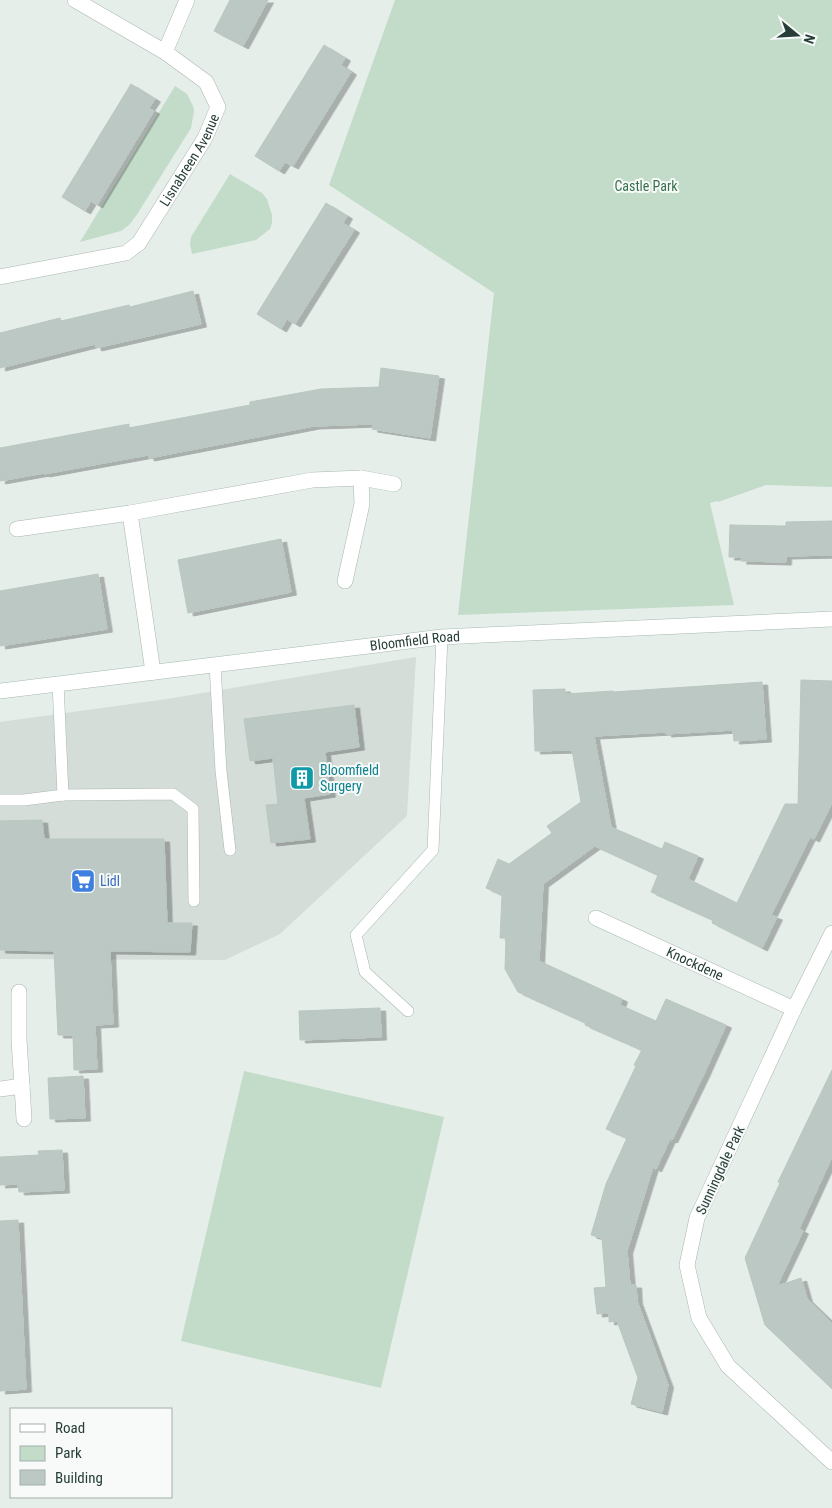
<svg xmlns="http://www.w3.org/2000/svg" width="832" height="1508" font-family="'Roboto Condensed',sans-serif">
<defs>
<filter id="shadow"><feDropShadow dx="5.5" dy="3" stdDeviation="0" flood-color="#0004"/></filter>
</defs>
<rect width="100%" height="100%" fill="#e6eeea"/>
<path fill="#d5ddd9" d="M416 657 407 816 280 934 225 960 0 959V722L167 699Z"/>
<g fill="#c2dcc9">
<path d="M395 0H832V487L766 485 718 502 717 501 710 503 734 605 458 615 494 293 329 185Z"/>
<path d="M175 86 187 94 193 106 194 111 191 128 136 216 129 225 121 231 80 242Z"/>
<path d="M230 174 262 193 267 199 272 215V223L270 229 256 240 192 254 190 244 191 237Z"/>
<path d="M244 1071 444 1117 381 1388 181 1341Z"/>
</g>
<g fill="#bcc8c3" stroke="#b9c7c1" filter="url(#shadow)">
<path d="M230 0H268L243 46 214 31Z"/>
<path d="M324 45 345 58 341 65 351 72 293 166 285 162 279 171 255 156Z"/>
<path d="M131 84 155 99 149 108 154 111 97 205 91 201 85 211 62 197Z"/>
<path d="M326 203 347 216 343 223 354 230 295 324 287 319 281 329 257 314Z"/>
<path d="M193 291 201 324 96 348 95 344 0 368V333L60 318 61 321 129 305 130 307Z"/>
<path d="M381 368 439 376 430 438 372 429 373 424 314 426 149 458 148 455 44 474V473L0 481V448L129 424V428L250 405V402L321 389 379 387Z"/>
<path d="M832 521V555L786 556V562L741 561 742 557H729L730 525 786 526V522Z"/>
<path d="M281 539 291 592 188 613 178 560Z"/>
<path d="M98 574 107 629 0 646V591Z"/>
<path d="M801 680 832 681V803L814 839 810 837 771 915 777 917 762 948 712 923 713 920 651 892 658 875 595 846 543 884 539 961 622 999 620 1005 656 1021 666 999 726 1025 704 1074 672 1140 670 1139 656 1169 653 1167 627 1251 630 1285H636L637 1301 668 1385 662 1412 631 1404 638 1378 617 1321 609 1322V1313L597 1314 594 1288 606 1287 602 1238 591 1235 606 1184 627 1138 606 1129 636 1066 634 1065 642 1050 585 1025 586 1023 518 992 505 969 506 938H500L502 895 486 888 498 859 509 864 552 833 547 826 581 802 572 750 535 751 533 690 565 689V694L613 691V692L762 682 766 739 734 741 733 730 666 734V732L594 736 611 827 662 849 665 842 698 856 688 879 737 903 785 804H798Z"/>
<path d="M354 705 359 747 325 752 330 794 304 798 310 839 271 843 266 805 278 804 273 758 250 761 244 719Z"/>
<path d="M42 820 44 839H164L167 923H192L190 952 110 951 113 1024 95 1025 97 1069 74 1070 73 1035H58L54 951 0 950V821Z"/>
<path d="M380 1008 381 1037 300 1040 299 1011Z"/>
<path d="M832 1070V1157L799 1229 803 1231 777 1286 801 1278 807 1299 832 1323V1389L765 1325 745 1258 780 1183 778 1182Z"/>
<path d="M83 1076 85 1118 50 1119 48 1078Z"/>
<path d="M62 1150 64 1190 19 1192 18 1184 0 1185V1157L39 1155 38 1151Z"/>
<path d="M18 1220 26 1389 0 1391V1221Z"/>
</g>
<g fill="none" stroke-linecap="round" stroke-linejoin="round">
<defs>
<g id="lane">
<path d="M215 665 221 771 230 850"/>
<path d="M63 795 173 794 193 809 194 901"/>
<path d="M0 800H24L63 795 58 683"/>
<path d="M408 1011 365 972 356 935 433 850 442 637"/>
</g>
<g id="street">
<path d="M165 52 187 0"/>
<path id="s1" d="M0 277 126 253 139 243 205 138 218 107 206 82 165 52 75 0"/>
<path d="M130 513 153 672"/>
<path d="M17 529 130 513 312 480 361 478 394 484"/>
<path d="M345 581 362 504 361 478"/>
<path id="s2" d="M596 918 794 1009"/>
<path d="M832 933 794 1009 697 1218 687 1265 699 1318 728 1366 832 1462"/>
<path d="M22 1086 24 1119"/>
<path d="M0 1089 22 1086 19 1040V992"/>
</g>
<g id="secondary">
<path id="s3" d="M0 691 442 637 832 619"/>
</g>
</defs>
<use href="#lane" stroke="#a9b6b1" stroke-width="12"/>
<use href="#street" stroke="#a9b6b1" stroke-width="16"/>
<use href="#secondary" stroke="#a6b8b2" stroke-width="16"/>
<use href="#lane" stroke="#fff" stroke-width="11"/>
<use href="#street" stroke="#fff" stroke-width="15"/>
<use href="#secondary" stroke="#fff" stroke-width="15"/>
</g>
<defs>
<symbol id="building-square" viewBox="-11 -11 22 22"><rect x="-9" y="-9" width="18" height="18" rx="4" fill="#0f9aa8" stroke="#f7faf8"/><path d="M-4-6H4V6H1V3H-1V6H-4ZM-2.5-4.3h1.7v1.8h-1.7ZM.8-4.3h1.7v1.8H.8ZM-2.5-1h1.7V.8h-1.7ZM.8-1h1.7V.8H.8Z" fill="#fff"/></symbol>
<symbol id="supermarket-square" viewBox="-11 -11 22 22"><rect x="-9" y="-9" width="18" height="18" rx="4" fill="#3f7fe0" stroke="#f7faf8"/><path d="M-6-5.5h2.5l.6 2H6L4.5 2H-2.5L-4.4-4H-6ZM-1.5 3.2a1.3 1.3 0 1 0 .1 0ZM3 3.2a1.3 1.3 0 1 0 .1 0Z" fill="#fff"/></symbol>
</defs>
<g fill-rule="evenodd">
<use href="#building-square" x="288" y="764" width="28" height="28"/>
<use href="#supermarket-square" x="69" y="867" width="28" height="28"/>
</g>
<g text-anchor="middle" stroke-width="4" stroke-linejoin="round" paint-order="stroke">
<g font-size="14" fill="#273e38" stroke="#f7faf8">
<text dy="5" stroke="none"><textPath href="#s1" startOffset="242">Lisnabreen Avenue</textPath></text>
<text dy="5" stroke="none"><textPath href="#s3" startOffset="418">Bloomfield Road</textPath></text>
<text dy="5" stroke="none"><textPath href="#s2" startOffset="109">Knockdene</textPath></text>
<text transform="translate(720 1170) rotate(-65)" y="5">Sunningdale Park</text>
</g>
<g font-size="14" fill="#36704c" stroke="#f7faf8">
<text x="646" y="191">Castle Park</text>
</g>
<g font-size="14" fill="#0d838f" stroke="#f7faf8" text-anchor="start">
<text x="320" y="775">Bloomfield<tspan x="320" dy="16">Surgery</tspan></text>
</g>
<g font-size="14" fill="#366cbe" stroke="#f7faf8" text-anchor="start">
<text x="100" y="886">Lidl</text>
</g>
</g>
<rect x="10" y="1408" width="162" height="90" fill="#f7faf8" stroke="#a4afab"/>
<rect x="20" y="1424" width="25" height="8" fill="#ffffff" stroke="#a4afab"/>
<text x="55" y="1433" font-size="15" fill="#273e38">Road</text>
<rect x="20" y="1446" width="25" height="15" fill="#c2dcc9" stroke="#a4afab"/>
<text x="55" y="1458" font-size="15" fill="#273e38">Park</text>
<rect x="20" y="1470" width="25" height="15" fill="#bcc8c3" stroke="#a4afab"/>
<text x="55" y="1483" font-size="15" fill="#273e38">Building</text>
<g transform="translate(797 35) rotate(108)" stroke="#f7faf8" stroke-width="4" paint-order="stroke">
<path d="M0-4L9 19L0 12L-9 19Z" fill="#273e38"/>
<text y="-8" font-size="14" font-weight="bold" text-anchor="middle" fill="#273e38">N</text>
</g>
</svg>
